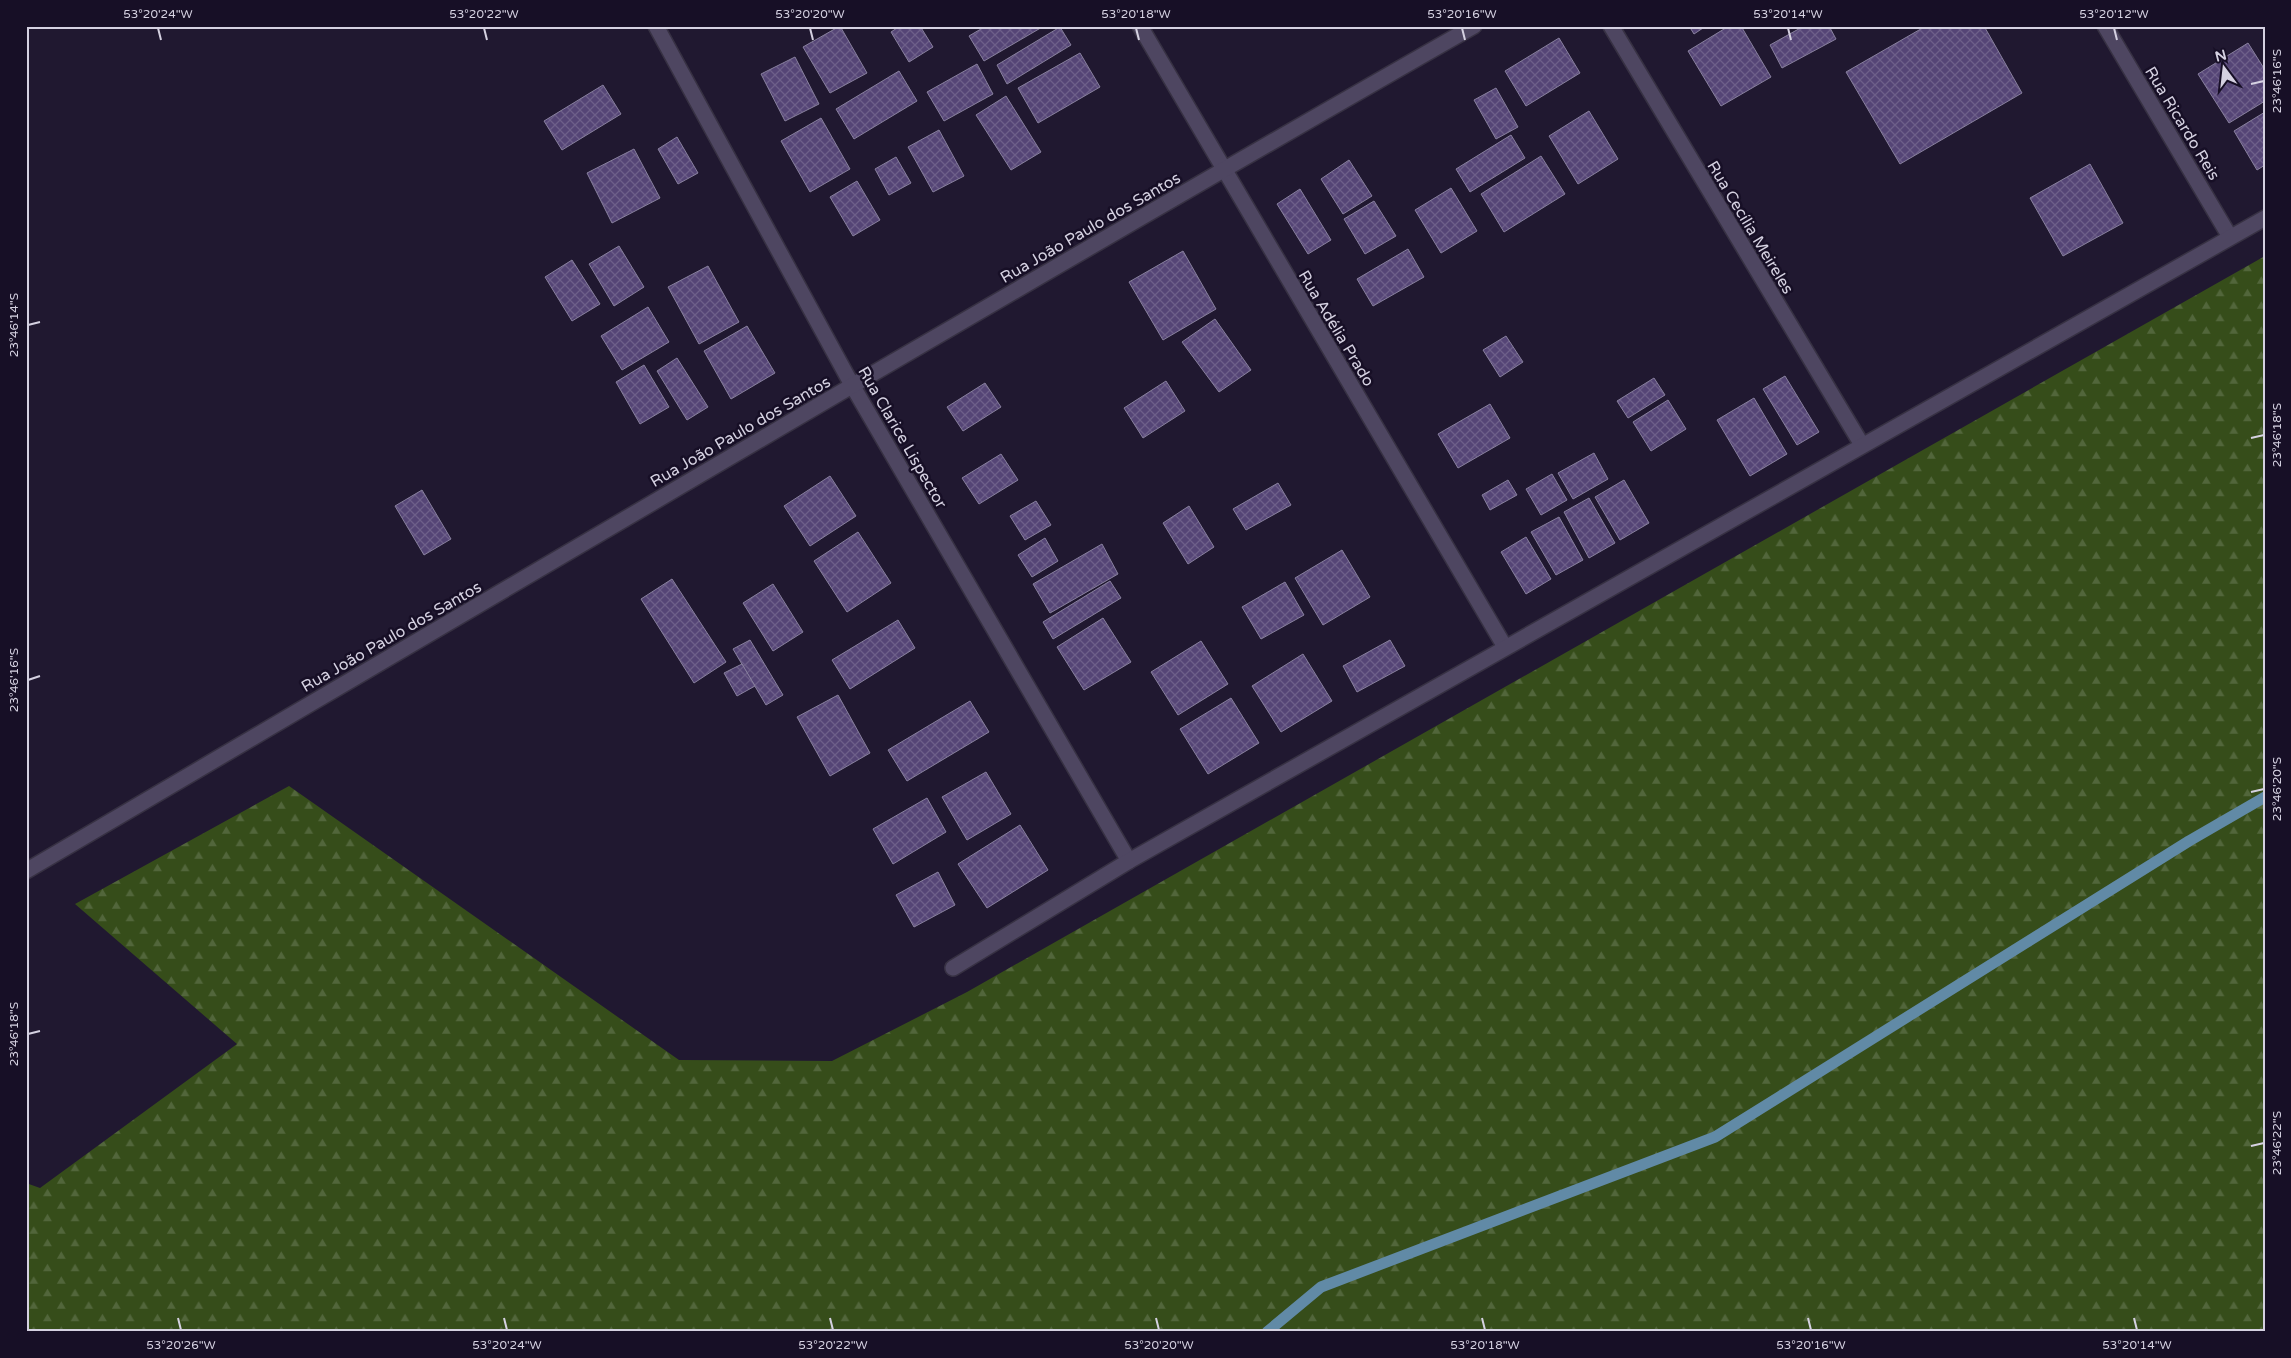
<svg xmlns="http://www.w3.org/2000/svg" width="2291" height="1358" font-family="'Varela Round',sans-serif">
<defs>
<pattern id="forest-firs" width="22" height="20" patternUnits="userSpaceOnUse" patternTransform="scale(1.25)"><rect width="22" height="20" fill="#364d1a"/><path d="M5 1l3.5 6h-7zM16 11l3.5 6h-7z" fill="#52663b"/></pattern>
<pattern id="building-cross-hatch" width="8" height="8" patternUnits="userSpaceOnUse" patternTransform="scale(1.25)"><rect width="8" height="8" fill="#554576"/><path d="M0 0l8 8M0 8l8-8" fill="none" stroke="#6d5f89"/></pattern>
</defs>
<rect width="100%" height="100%" fill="#201830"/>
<path fill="url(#forest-firs)" d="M2265 256V1332H26V1183L40 1188 237 1044 75 904 289 786 679 1060 832 1061 967 992Z"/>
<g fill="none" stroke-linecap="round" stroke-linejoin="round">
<path stroke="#618aa6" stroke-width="11" d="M1267 1332 1321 1287 1715 1137 2189 841 2265 797"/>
</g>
<g fill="url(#building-cross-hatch)" stroke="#88809e">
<path d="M840 26 867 73 830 93 803 47Z"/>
<path d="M900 26H920L933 47 909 62 891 32Z"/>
<path d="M986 26H1044L984 61 969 36Z"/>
<path d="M1689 26H1706L1694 34Z"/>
<path d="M1729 26H1741L1771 77 1721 106 1688 51Z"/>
<path d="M1804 26H1829L1836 39 1782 68 1770 45Z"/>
<path d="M1926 26H1984L2022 93 1900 164 1846 72Z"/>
<path d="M1060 27 1071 45 1007 84 997 65Z"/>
<path d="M1559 38 1580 73 1526 106 1505 71Z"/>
<path d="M2248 43 2265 70V101L2229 123 2198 74Z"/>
<path d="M1080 53 1100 87 1038 123 1018 88Z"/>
<path d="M795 57 819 104 785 121 761 74Z"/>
<path d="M977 64 993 94 944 121 927 92Z"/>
<path d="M899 71 917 101 854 139 836 109Z"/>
<path d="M603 85 621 114 562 150 544 121Z"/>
<path d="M1496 88 1518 127 1496 139 1474 100Z"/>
<path d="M1006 96 1041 152 1011 170 976 115Z"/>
<path d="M1589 111 1618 159 1578 184 1549 136Z"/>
<path d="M2265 112V165L2257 170 2234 131Z"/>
<path d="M821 118 850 169 810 192 781 141Z"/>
<path d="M939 130 964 176 933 192 908 147Z"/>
<path d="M1511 135 1525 158 1470 192 1456 169Z"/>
<path d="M677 137 698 173 678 184 658 149Z"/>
<path d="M634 149 660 198 612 223 587 173Z"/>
<path d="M1541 156 1565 194 1504 232 1481 194Z"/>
<path d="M896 157 911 183 889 195 875 169Z"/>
<path d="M1349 160 1372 196 1343 214 1321 179Z"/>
<path d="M2090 164 2123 223 2063 256 2030 198Z"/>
<path d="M857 181 880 220 853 236 830 197Z"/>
<path d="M1451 188 1477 231 1441 253 1415 210Z"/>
<path d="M1300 189 1331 240 1308 254 1277 204Z"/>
<path d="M1374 201 1396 236 1365 254 1344 219Z"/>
<path d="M619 246 644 287 614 306 589 264Z"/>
<path d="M1408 249 1424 277 1373 306 1357 279Z"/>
<path d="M1183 251 1216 309 1163 340 1129 282Z"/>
<path d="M572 260 600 304 572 321 545 277Z"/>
<path d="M708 266 739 322 699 344 668 287Z"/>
<path d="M648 307 669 342 622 370 601 336Z"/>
<path d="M1215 319 1251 370 1219 392 1182 342Z"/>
<path d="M747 326 775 373 731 399 704 351Z"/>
<path d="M1506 336 1523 362 1500 377 1483 350Z"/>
<path d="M677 358 708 407 687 420 657 371Z"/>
<path d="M644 365 669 407 640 424 616 382Z"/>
<path d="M1785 376 1819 432 1797 445 1763 389Z"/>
<path d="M1654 378 1665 395 1628 418 1617 401Z"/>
<path d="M1166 381 1185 411 1143 438 1124 408Z"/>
<path d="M985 383 1001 407 963 431 947 407Z"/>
<path d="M1754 398 1787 454 1750 476 1717 420Z"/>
<path d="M1668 400 1686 429 1651 451 1633 422Z"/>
<path d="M1490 404 1510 438 1458 468 1438 434Z"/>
<path d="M1594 453 1608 479 1573 499 1558 473Z"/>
<path d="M1001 454 1018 480 979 504 962 478Z"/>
<path d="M1552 474 1567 500 1541 515 1526 489Z"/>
<path d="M830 476 856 516 810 546 784 506Z"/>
<path d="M1508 480 1517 495 1490 510 1482 495Z"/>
<path d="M1624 480 1649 523 1620 540 1595 497Z"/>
<path d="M1278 483 1291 505 1246 530 1233 509Z"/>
<path d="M422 490 451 539 424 555 395 506Z"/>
<path d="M1589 498 1615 543 1589 558 1564 512Z"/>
<path d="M1036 501 1051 525 1025 540 1010 516Z"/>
<path d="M1189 506 1214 547 1188 564 1163 523Z"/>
<path d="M1559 517 1583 560 1556 575 1531 532Z"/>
<path d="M858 532 891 583 847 612 814 561Z"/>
<path d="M1526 537 1551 579 1526 594 1501 552Z"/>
<path d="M1045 538 1058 561 1032 577 1018 555Z"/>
<path d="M1102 544 1118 574 1050 613 1033 584Z"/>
<path d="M1342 550 1370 597 1323 625 1295 578Z"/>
<path d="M672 579 726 662 694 683 641 599Z"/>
<path d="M1110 581 1121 598 1053 639 1043 622Z"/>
<path d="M1285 582 1304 615 1261 639 1242 607Z"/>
<path d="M773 584 803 632 773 651 743 603Z"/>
<path d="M1103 618 1131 662 1084 690 1057 647Z"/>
<path d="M898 620 915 648 850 689 832 660Z"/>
<path d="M750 640 783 695 766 705 733 649Z"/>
<path d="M1390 640 1405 666 1357 692 1343 666Z"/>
<path d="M1201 641 1228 684 1178 715 1151 672Z"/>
<path d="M1303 654 1332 701 1281 732 1252 686Z"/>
<path d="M742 664 755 686 737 696 724 673Z"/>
<path d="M838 695 870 753 830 776 797 717Z"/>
<path d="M1231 698 1259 743 1208 774 1180 729Z"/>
<path d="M970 701 989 732 907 781 888 750Z"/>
<path d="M986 772 1011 814 967 840 942 797Z"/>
<path d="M927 798 946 832 893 864 873 829Z"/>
<path d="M1020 825 1048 870 987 908 958 864Z"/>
<path d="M938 872 955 905 914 927 896 895Z"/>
</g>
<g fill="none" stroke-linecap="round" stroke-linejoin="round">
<defs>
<g id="minor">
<path d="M656 26 852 385 1129 861"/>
<path d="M1140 26 1505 647"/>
<path d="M1611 26 1862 445"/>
<path d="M2105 26 2230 237"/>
<path d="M26 871C508 588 989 303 1474 26"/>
<path d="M953 968 1129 861 2265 218"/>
</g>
</defs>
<use href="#minor" stroke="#373143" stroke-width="18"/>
<use href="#minor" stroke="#4e4661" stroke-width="15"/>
</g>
<path fill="none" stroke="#d5d1e1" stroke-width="2" d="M158 28 161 40M484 28 487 40M810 28 813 40M1136 28 1139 40M1462 28 1465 40M1788 28 1791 40M2114 28 2117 40M2251 84 2264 81M28 325 40 322M2251 438 2264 435M28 680 40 676M2251 792 2264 789M28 1034 40 1031M2251 1146 2264 1143M178 1318 181 1330M504 1318 507 1330M830 1318 833 1330M1156 1318 1159 1330M1482 1318 1485 1330M1808 1318 1811 1330M2134 1318 2137 1330"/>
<g text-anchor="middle" stroke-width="5" stroke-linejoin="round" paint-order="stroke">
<g font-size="16" fill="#d5d1e1" stroke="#170f26">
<text transform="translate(2183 123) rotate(59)" y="6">Rua Ricardo Reis</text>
<text transform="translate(1090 227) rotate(-30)" y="6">Rua João Paulo dos Santos</text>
<text transform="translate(1751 227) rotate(59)" y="6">Rua Cecília Meireles</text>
<text transform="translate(1337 328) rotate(59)" y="6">Rua Adélia Prado</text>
<text transform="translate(740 431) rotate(-30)" y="6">Rua João Paulo dos Santos</text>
<text transform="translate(903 437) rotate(60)" y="6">Rua Clarice Lispector</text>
<text transform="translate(391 636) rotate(-30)" y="6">Rua João Paulo dos Santos</text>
</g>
</g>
<rect width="2291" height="1358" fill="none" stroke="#170f26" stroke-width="55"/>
<g transform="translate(2224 68) rotate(345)" stroke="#170f26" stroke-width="4" paint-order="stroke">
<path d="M0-4L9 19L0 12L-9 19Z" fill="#d5d1e1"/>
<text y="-8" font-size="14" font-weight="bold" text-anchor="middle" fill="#d5d1e1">N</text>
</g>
<rect x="28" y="28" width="2236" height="1302" fill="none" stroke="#d5d1e1" stroke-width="2"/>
<g font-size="12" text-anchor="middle" fill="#d5d1e1">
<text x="158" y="18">53°20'24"W</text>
<text x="484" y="18">53°20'22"W</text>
<text x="810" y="18">53°20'20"W</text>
<text x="1136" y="18">53°20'18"W</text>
<text x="1462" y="18">53°20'16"W</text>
<text x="1788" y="18">53°20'14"W</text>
<text x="2114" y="18">53°20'12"W</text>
<text transform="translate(2277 81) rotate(-90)" y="4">23°46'16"S</text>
<text transform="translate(14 325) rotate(-90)" y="4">23°46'14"S</text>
<text transform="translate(2277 435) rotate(-90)" y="4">23°46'18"S</text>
<text transform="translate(14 680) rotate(-90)" y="4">23°46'16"S</text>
<text transform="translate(2277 789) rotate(-90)" y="4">23°46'20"S</text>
<text transform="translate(14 1034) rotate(-90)" y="4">23°46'18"S</text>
<text transform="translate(2277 1143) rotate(-90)" y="4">23°46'22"S</text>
<text x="181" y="1349">53°20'26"W</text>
<text x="507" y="1349">53°20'24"W</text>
<text x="833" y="1349">53°20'22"W</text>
<text x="1159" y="1349">53°20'20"W</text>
<text x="1485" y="1349">53°20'18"W</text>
<text x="1811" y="1349">53°20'16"W</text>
<text x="2137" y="1349">53°20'14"W</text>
</g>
</svg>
